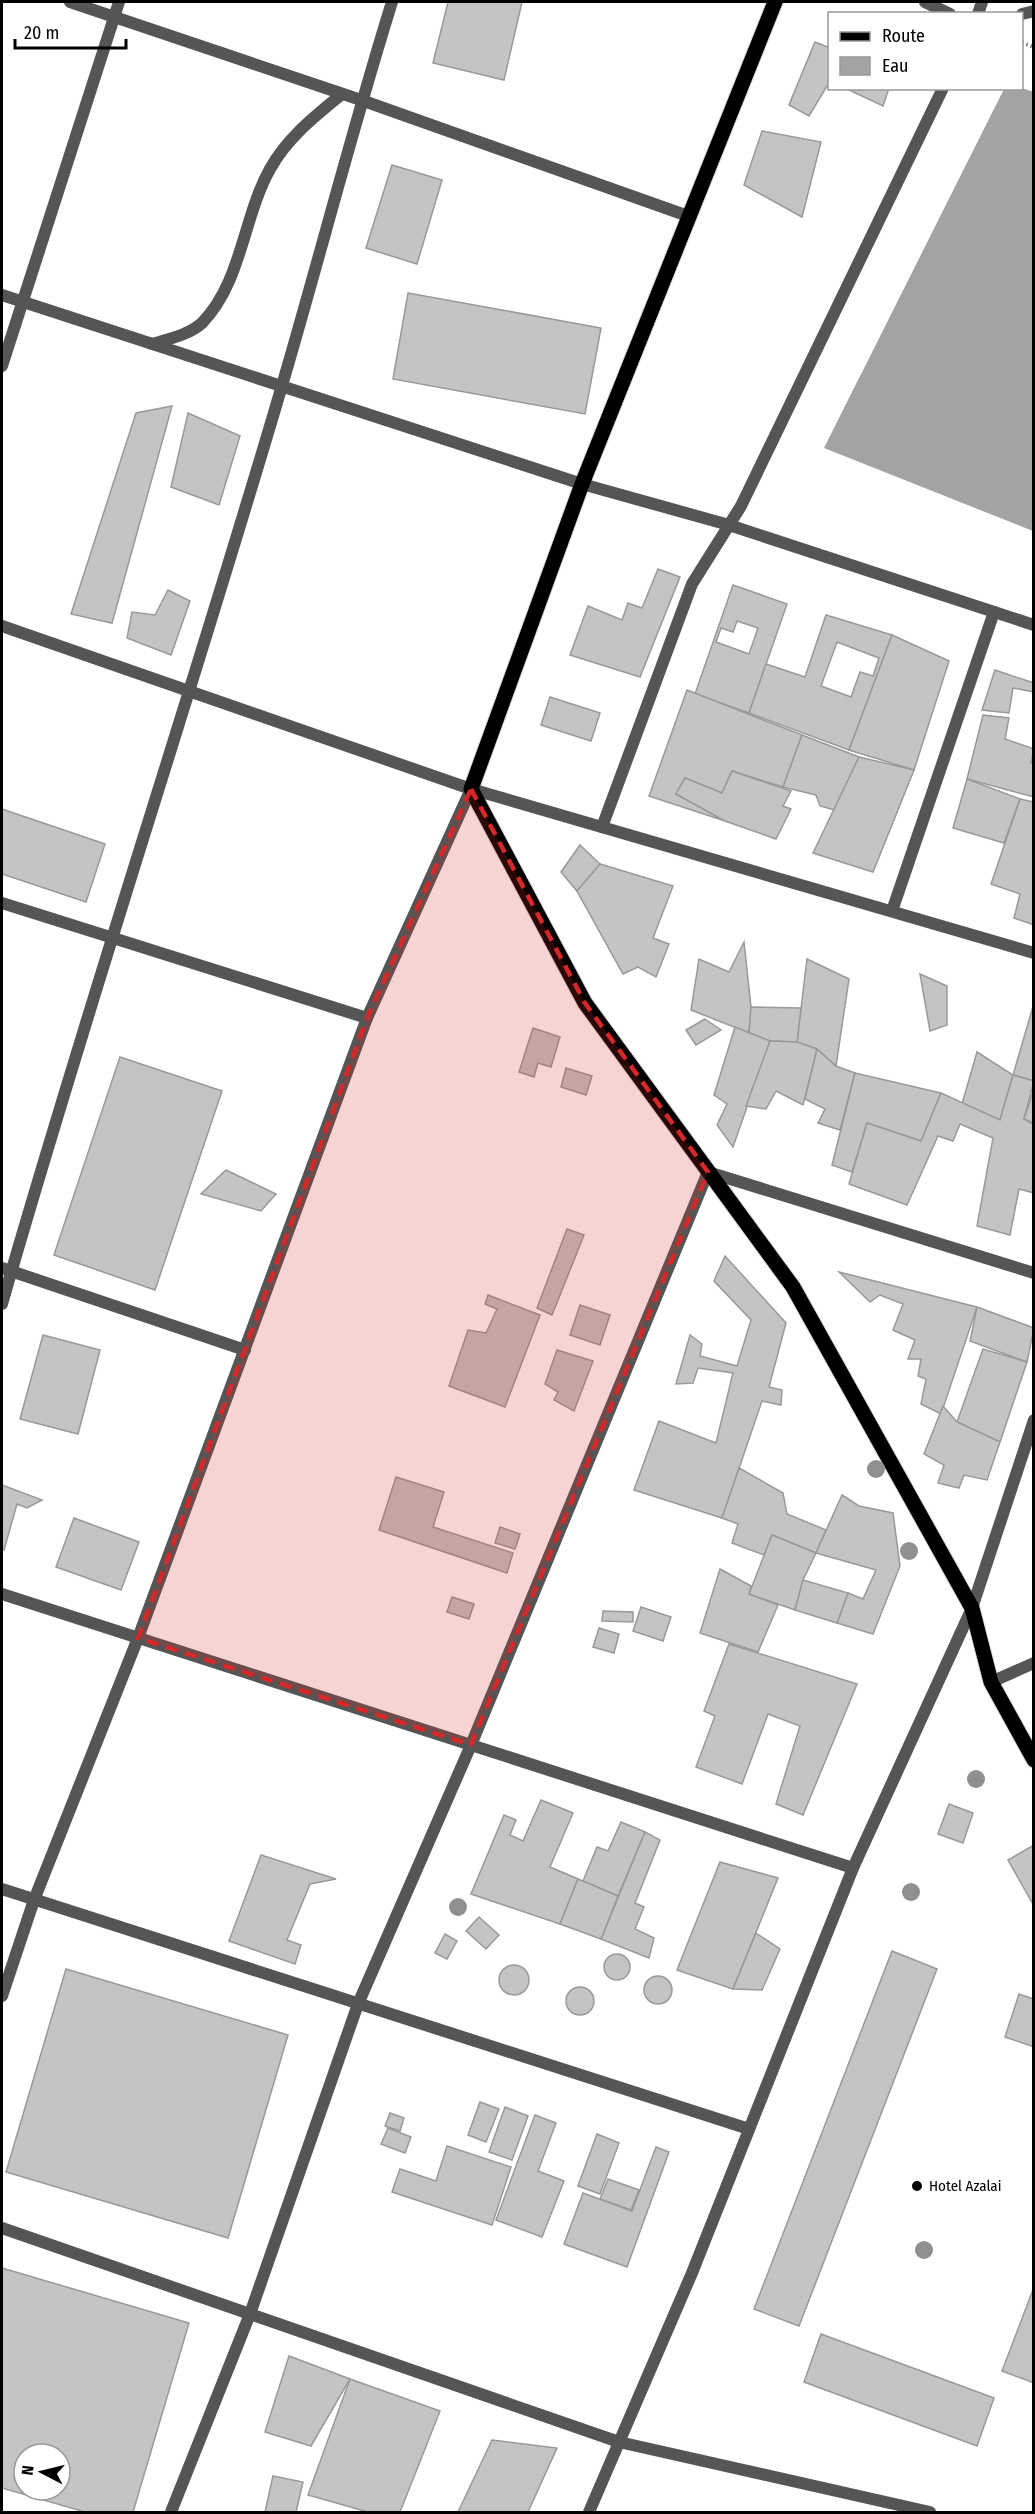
<svg xmlns="http://www.w3.org/2000/svg" width="1035" height="2514" font-family="'Fira Sans Condensed',sans-serif">
<rect width="100%" height="100%" fill="#fff"/>
<path fill="#a3a3a3" d="M1022 88 1034 92 1033 531 824 448 1004 89Z"/>
<g fill="#c4c4c4" stroke="#999" stroke-width="1.5" fill-rule="evenodd">
<path d="M448 2H522L504 80 433 63Z"/>
<path d="M815 42 830 48V81L809 116 789 105Z"/>
<path d="M845 88H889L883 106Z"/>
<path d="M762 131 821 142 802 217 744 185Z"/>
<path d="M392 165 442 180 417 264 366 248Z"/>
<path d="M408 293 601 328 585 414 393 379Z"/>
<path d="M172 406 112 623 71 614 136 413Z"/>
<path d="M188 413 240 436 219 505 171 487Z"/>
<path d="M658 569 680 577 640 677 570 655 588 606 622 620 628 603 642 608Z"/>
<path d="M733 585 787 604 749 713 695 694ZM737 621 758 628 749 654 716 642 721 628 733 632Z"/>
<path d="M168 590 190 601 171 655 127 638 132 612 155 615Z"/>
<path d="M826 615 892 635 849 750 749 713 766 664 805 677ZM837 642 879 658 873 676 860 672 851 697 821 686Z"/>
<path d="M892 635 949 661 914 770 849 750Z"/>
<path d="M995 670 1034 683V692L1013 688 1009 713 982 710Z"/>
<path d="M687 690 802 735 783 787 732 771 722 793 685 778 676 794 725 821 649 796Z"/>
<path d="M550 697 600 713 591 741 541 725Z"/>
<path d="M983 715 1009 718 1005 739 1034 749 1031 763 1034 764V797L967 779Z"/>
<path d="M802 735 859 757 835 810 820 806 816 795 783 787Z"/>
<path d="M859 757 914 770 873 872 813 853Z"/>
<path d="M732 771 791 791 783 806 791 809 776 839 725 821 676 794 685 778 722 793Z"/>
<path d="M967 779 1020 799 1004 843 953 828Z"/>
<path d="M1020 799 1034 802V925L1014 918 1020 894 991 884Z"/>
<path d="M2 809 105 844 86 902 2 874Z"/>
<path d="M580 845 600 864 577 891 561 872Z"/>
<path d="M600 864 673 886 653 938 669 944 656 977 638 967 623 974 577 891Z"/>
<path d="M744 942 751 1007 749 1033 691 1010 699 959 729 972Z"/>
<path d="M807 959 849 979 836 1066 817 1049 797 1042Z"/>
<path d="M920 974 947 986V1025L930 1031Z"/>
<path d="M1034 1003V1081L1013 1075Z"/>
<path d="M751 1007 801 1008 797 1042 770 1041 749 1033Z"/>
<path d="M705 1019 721 1030 696 1045 686 1030Z"/>
<path d="M735 1027 770 1041 733 1147 717 1125 727 1104 714 1095Z"/>
<path d="M533 1028 560 1037 551 1067 538 1063 534 1077 519 1072Z"/>
<path d="M770 1041 797 1042 817 1049 803 1105 776 1091 766 1109 746 1106Z"/>
<path d="M817 1049 836 1066 855 1073 840 1130 818 1123 825 1109 805 1099Z"/>
<path d="M977 1052 1013 1075 1000 1120 962 1104Z"/>
<path d="M120 1057 222 1091 155 1290 54 1255Z"/>
<path d="M566 1068 592 1076 586 1095 561 1087Z"/>
<path d="M855 1073 941 1093 921 1141 867 1123 852 1172 832 1165Z"/>
<path d="M1013 1075 1034 1081 1024 1119 1034 1125V1193L1019 1189 1010 1235 977 1226 993 1138 960 1124 953 1141 938 1136 907 1205 849 1184 867 1123 921 1141 941 1093 1000 1120Z"/>
<path d="M1034 1089V1123L1024 1119Z"/>
<path d="M226 1170 276 1194 261 1211 201 1194Z"/>
<path d="M567 1229 584 1235 552 1315 537 1308Z"/>
<path d="M725 1256 786 1323 769 1387 782 1390 781 1405 762 1401 722 1518 634 1490 659 1421 716 1443 733 1373 698 1368 693 1383 676 1384 690 1335 702 1344 700 1356 737 1366 751 1320 714 1281Z"/>
<path d="M839 1272 977 1307 941 1414 921 1404 926 1379 918 1376 921 1359H908L915 1340 893 1330 903 1304 880 1295 870 1302Z"/>
<path d="M488 1295 540 1315 505 1407 449 1386 468 1330 486 1333 497 1309 485 1304Z"/>
<path d="M580 1305 610 1315 600 1345 570 1335Z"/>
<path d="M977 1307 1034 1328 1027 1362 970 1341Z"/>
<path d="M43 1335 100 1350 78 1434 20 1419Z"/>
<path d="M983 1349 1027 1362 1000 1442 957 1422Z"/>
<path d="M557 1350 593 1361 574 1411 554 1400 558 1392 545 1384Z"/>
<path d="M943 1406 957 1422 1000 1442 987 1480 964 1475 959 1488 938 1483 944 1465 924 1454Z"/>
<path d="M739 1468 783 1493 787 1514 826 1530 816 1553 772 1535 764 1555 732 1543 738 1524 722 1518Z"/>
<path d="M396 1477 444 1492 433 1527 513 1553 507 1573 379 1530Z"/>
<path d="M2 1485 42 1500 27 1508 17 1504 4 1550 2 1549Z"/>
<path d="M842 1495 859 1506 893 1513 900 1566 873 1634 837 1623 848 1593 863 1599 876 1570 816 1553Z"/>
<path d="M74 1518 139 1542 121 1590 56 1567Z"/>
<path d="M500 1527 520 1534 515 1549 495 1543Z"/>
<path d="M772 1535 816 1553 803 1580 795 1610 749 1594Z"/>
<path d="M720 1569 751 1586 749 1594 778 1605 758 1652 700 1633Z"/>
<path d="M803 1580 848 1593 837 1623 795 1610Z"/>
<path d="M452 1597 474 1604 469 1619 447 1612Z"/>
<path d="M641 1607 671 1617 663 1641 633 1631Z"/>
<path d="M603 1611 633 1612V1622L602 1621Z"/>
<path d="M599 1628 619 1634 614 1653 593 1647Z"/>
<path d="M729 1644 857 1684 803 1815 776 1804 800 1726 768 1714 742 1784 696 1767 715 1716 704 1711Z"/>
<path d="M541 1800 573 1813 550 1867 578 1879 560 1924 471 1894 504 1815 516 1820 510 1835 523 1841Z"/>
<path d="M949 1804 973 1813 963 1843 938 1834Z"/>
<path d="M621 1822 645 1832 618 1896 583 1881 597 1847 608 1851Z"/>
<path d="M645 1832 660 1840 635 1903 644 1907 635 1929 654 1938 649 1958 601 1939Z"/>
<path d="M1034 1845V1906L1008 1860Z"/>
<path d="M261 1855 336 1879 310 1884 287 1940 301 1945 295 1964 229 1941Z"/>
<path d="M720 1862 778 1878 733 1989 677 1970Z"/>
<path d="M578 1879 618 1896 601 1939 560 1924Z"/>
<path d="M479 1917 499 1935 486 1949 466 1931Z"/>
<path d="M756 1933 780 1949 762 1990 733 1989Z"/>
<path d="M445 1934 457 1941 447 1959 435 1953Z"/>
<path d="M892 1951 937 1969 799 2326 754 2309Z"/>
<circle cx="617" cy="1967" r="13"/>
<circle cx="514" cy="1980" r="15"/>
<path d="M66 1969 288 2035 228 2238 6 2172Z"/>
<circle cx="658" cy="1990" r="14"/>
<circle cx="580" cy="2001" r="14"/>
<path d="M1019 1994 1034 1999V2047L1005 2037Z"/>
<path d="M480 2102 499 2109 486 2142 468 2135Z"/>
<path d="M505 2107 528 2116 512 2160 489 2152Z"/>
<path d="M390 2113 404 2118 400 2131 385 2126Z"/>
<path d="M535 2115 556 2123 538 2171 564 2181 542 2237 496 2220Z"/>
<path d="M388 2128 411 2137 405 2153 381 2144Z"/>
<path d="M597 2134 619 2143 600 2194 578 2186Z"/>
<path d="M447 2146 511 2167 492 2225 392 2192 400 2169 436 2181Z"/>
<path d="M656 2147 669 2152 627 2267 564 2244 583 2193 632 2211Z"/>
<path d="M608 2179 639 2190 631 2210 600 2199Z"/>
<path d="M2 2268 189 2323 133 2512H85L2 2488ZM24 2454H60V2490H24Z"/>
<path d="M1034 2287V2383L1002 2371Z"/>
<path d="M821 2334 994 2398 977 2446 804 2382Z"/>
<path d="M289 2356 350 2379 311 2446 265 2432Z"/>
<path d="M350 2379 440 2411 400 2512H368L308 2495Z"/>
<path d="M492 2440 557 2448 528 2512H458Z"/>
<path d="M273 2476 303 2482 296 2512H265Z"/>
</g>
<g fill="none" stroke-linecap="round" stroke-linejoin="round">
<defs>
<path id="primary" d="M775 2 582 484 471 789 585 1003 793 1287 972 1608 991 1682 1034 1760"/>
</defs>
<use href="#primary" stroke="#dbdbdb" stroke-width="17"/>
<path stroke="#777" stroke-width="4" stroke-dasharray="1.5 3" stroke-linecap="butt" d="M1022 43 1034 47"/>
<g stroke="#555" stroke-width="12">
<path d="M70 2 361 100 688 216"/>
<path d="M925 2 950 14"/>
<path d="M978 14 982 2"/>
<path d="M1022 14 1034 11"/>
<path d="M2 295 582 484 729 525 1034 625"/>
<path d="M152 344C168 339 189 335 202 323 242 282 243 217 270 169 287 138 315 116 342 94"/>
<path d="M2 366 119 2"/>
<path d="M2 626 471 789 1034 953"/>
<path d="M602 827 692 584 741 506 943 88"/>
<path d="M2 903 367 1018"/>
<path d="M892 911 994 612"/>
<path d="M2 1268 245 1350"/>
<path d="M2 1304C90 997 191 695 281 389 319 260 352 130 392 2"/>
<path d="M2 1594 853 1868"/>
<path d="M991 1682 1034 1663"/>
<path d="M2 1889 749 2129"/>
<path d="M2 1996 34 1900 138 1638 367 1018 471 789"/>
<path d="M2 2228 619 2442 930 2512"/>
<path d="M171 2512 250 2314 358 2004 471 1745 708 1172 1034 1273"/>
<path d="M589 2512 692 2273 853 1868 972 1608 1034 1420"/>
</g>
<use href="#primary" stroke="#000" stroke-width="15"/>
</g>
<g fill="#8f8f8f">
<circle cx="876" cy="1469" r="9"/>
<circle cx="909" cy="1551" r="9"/>
<circle cx="976" cy="1779" r="9"/>
<circle cx="911" cy="1892" r="9"/>
<circle cx="458" cy="1907" r="9"/>
<circle cx="924" cy="2250" r="9"/>
</g>
<path fill="#d62828" fill-opacity="0.2" stroke="#d62828" stroke-width="4.5" stroke-dasharray="12 8" stroke-linejoin="round" d="M471 789 585 1003 708 1172 471 1745 138 1638 367 1018Z"/>
<circle fill="#000" stroke="#fff" stroke-width="2" cx="917" cy="2186" r="6"/>
<g text-anchor="middle" stroke-width="5" stroke-linejoin="round" paint-order="stroke">
<g font-size="15" fill="#000" stroke="#fff" text-anchor="start">
<text x="929" y="2191">Hotel Azalai</text>
</g>
</g>
<rect width="1035" height="2514" fill="none" stroke="#000000" stroke-width="6"/>
<rect x="828" y="12" width="195" height="78" fill="#ffffff" stroke="#999999" stroke-width="1.5"/>
<rect x="840" y="32" width="30" height="9" fill="#000000" stroke="#999999" stroke-width="1.5"/>
<text x="882" y="42" font-size="18" fill="#000000">Route</text>
<rect x="840" y="57" width="30" height="18" fill="#a3a3a3" stroke="#999999" stroke-width="1.5"/>
<text x="882" y="72" font-size="18" fill="#000000">Eau</text>
<g transform="translate(42 2472) rotate(277)"><circle r="28" fill="#ffffff" stroke="#999999" stroke-width="1.5"/>
<path d="M0-4.5L10 22L0 15L-10 22Z" fill="#000000"/>
<text y="-9" font-size="16" font-weight="bold" text-anchor="middle" fill="#000000">N</text>
</g>
<path d="M15 39v9h111v-9" fill="none" stroke="#000000" stroke-width="3"/>
<text x="24" y="39" font-size="18" fill="#000000" stroke="#ffffff" stroke-width="4.5" paint-order="stroke">20 m</text>
</svg>
